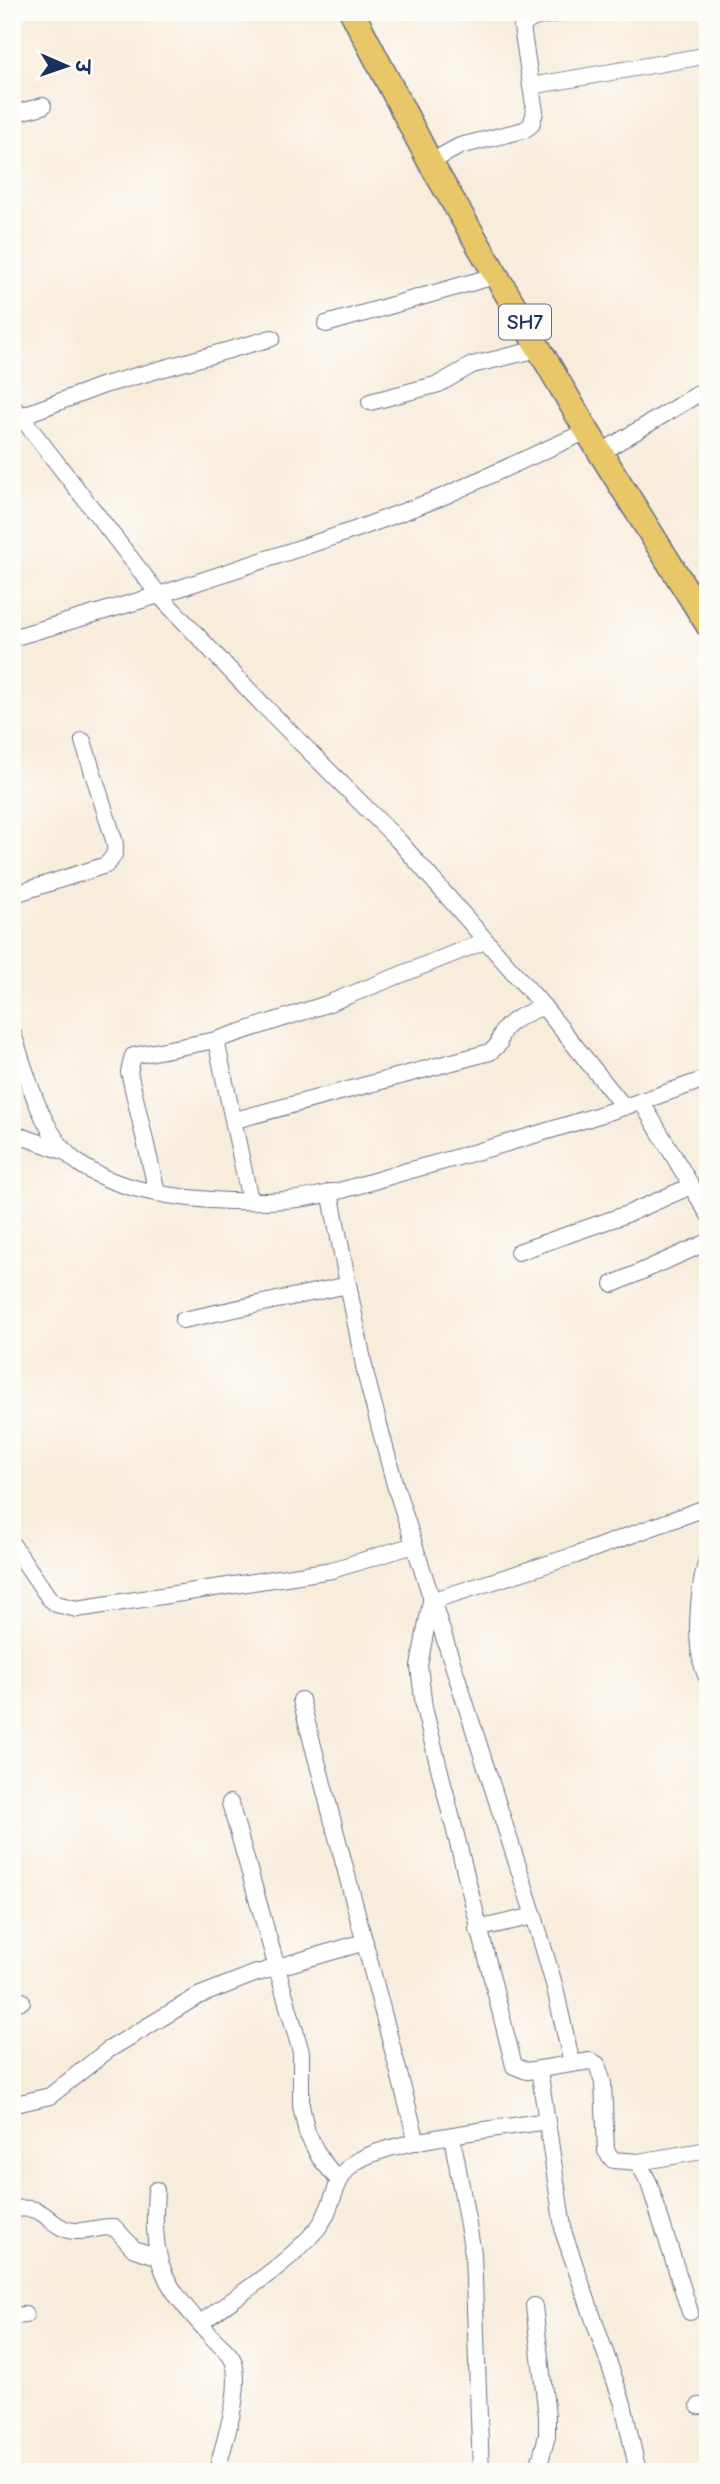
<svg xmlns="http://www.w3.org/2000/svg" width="720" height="2484" font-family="'Comic Neue','Playpen Sans Deva',sans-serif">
<rect width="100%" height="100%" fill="#fdfcf7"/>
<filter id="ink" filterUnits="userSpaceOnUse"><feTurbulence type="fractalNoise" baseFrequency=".0143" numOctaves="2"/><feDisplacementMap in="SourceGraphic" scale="14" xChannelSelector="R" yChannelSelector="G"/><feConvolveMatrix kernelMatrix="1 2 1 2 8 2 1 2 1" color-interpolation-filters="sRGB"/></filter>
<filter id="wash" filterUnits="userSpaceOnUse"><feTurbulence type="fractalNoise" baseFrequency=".00686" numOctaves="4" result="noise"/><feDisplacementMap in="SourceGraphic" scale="28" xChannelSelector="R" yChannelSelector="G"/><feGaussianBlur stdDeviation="1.57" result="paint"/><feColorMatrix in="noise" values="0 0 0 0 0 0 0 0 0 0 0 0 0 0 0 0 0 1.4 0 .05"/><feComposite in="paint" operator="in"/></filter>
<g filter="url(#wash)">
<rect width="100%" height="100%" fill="#f8ecdb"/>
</g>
<g filter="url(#ink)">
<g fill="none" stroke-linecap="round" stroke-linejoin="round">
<defs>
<g id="street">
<path d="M531 86 704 56"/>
<path d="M12 114 43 106"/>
<path d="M430 162 460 146 524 130 531 125 535 112 522 27C531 14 553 15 567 12"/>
<path d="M326 324 498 275"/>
<path d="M370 402 439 384 472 365 539 349"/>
<path d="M12 405 159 595 263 705 398 840 543 1006 624 1107"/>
<path d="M21 416 104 385 272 338"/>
<path d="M600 453 708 388"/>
<path d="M12 638 159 595 357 529 440 498 587 431"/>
<path d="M12 895 106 865C114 857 117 852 114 840L83 741"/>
<path d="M12 1031C26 1071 37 1119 65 1151 109 1200 226 1204 287 1200 330 1197 373 1180 415 1169 514 1142 612 1113 708 1078"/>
<path d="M216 1040 250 1200"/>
<path d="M641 1101 708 1214"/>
<path d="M235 1120 490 1052 499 1044C500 1022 525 1015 543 1006"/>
<path d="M12 1133 66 1152"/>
<path d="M157 1192 129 1072 133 1056 216 1040 327 1004 485 941"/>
<path d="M330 1192 366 1376 395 1485 534 1916 554 1984 572 2064"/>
<path d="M518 1252 630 1213 691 1186"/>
<path d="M613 1284 708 1242"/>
<path d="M183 1320 348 1285"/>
<path d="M708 1507 576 1555 431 1601 419 1666 424 1708 514 2066 527 2071 590 2061 597 2064 603 2083 606 2151 613 2160 638 2162 708 2150"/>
<path d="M12 1544 49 1598 56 1604 77 1609 332 1570 414 1545"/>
<path d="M708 1557C698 1588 692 1650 708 1679"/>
<path d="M301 1700 417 2142"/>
<path d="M230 1803 301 2052V2106L307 2133 320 2158 339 2181"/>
<path d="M477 1929 534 1916"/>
<path d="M12 2002 22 2001"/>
<path d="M539 2069 564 2234 623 2404 638 2472"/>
<path d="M12 2105 50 2096 108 2050 198 1996 254 1974 365 1942"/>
<path d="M452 2136 473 2253 481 2472"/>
<path d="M638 2162 649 2183 690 2312"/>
<path d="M156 2190C151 2265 162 2283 213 2338 221 2347 233 2354 235 2367 240 2399 224 2440 217 2472"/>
<path d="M12 2209C49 2205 42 2221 68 2230 84 2234 98 2226 114 2227L134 2249 156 2256"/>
<path d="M534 2306 547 2416V2436L537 2472"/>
<path d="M12 2316 25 2315"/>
<path d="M201 2323C239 2294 286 2266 317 2229 334 2209 332 2181 353 2164 383 2140 504 2128 547 2121"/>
<path d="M699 2406 708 2405"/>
</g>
<path id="primary" d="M352 12 430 162 587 431 708 625"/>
</defs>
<use href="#street" stroke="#68718a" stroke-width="18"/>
<use href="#primary" stroke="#68718a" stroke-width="27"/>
<use href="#street" stroke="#fff" stroke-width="16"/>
<use href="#primary" stroke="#e9c769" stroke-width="24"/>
</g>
</g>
<g text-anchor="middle" stroke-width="5" stroke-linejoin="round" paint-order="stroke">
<rect fill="#fdfcf7" stroke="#5f6c8c" stroke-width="2" x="499" y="304.5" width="52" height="35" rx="5"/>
<g font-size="21" font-weight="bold" fill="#1b2f5e">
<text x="525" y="329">SH7</text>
</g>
</g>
<rect width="720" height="2484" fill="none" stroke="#fdfcf7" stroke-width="42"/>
<g transform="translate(66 66) rotate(92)" stroke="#fdfcf7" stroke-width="5" paint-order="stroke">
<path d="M0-5L12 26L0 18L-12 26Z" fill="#1b2f5e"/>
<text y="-10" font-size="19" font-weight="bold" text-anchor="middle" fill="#1b2f5e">उ</text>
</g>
</svg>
